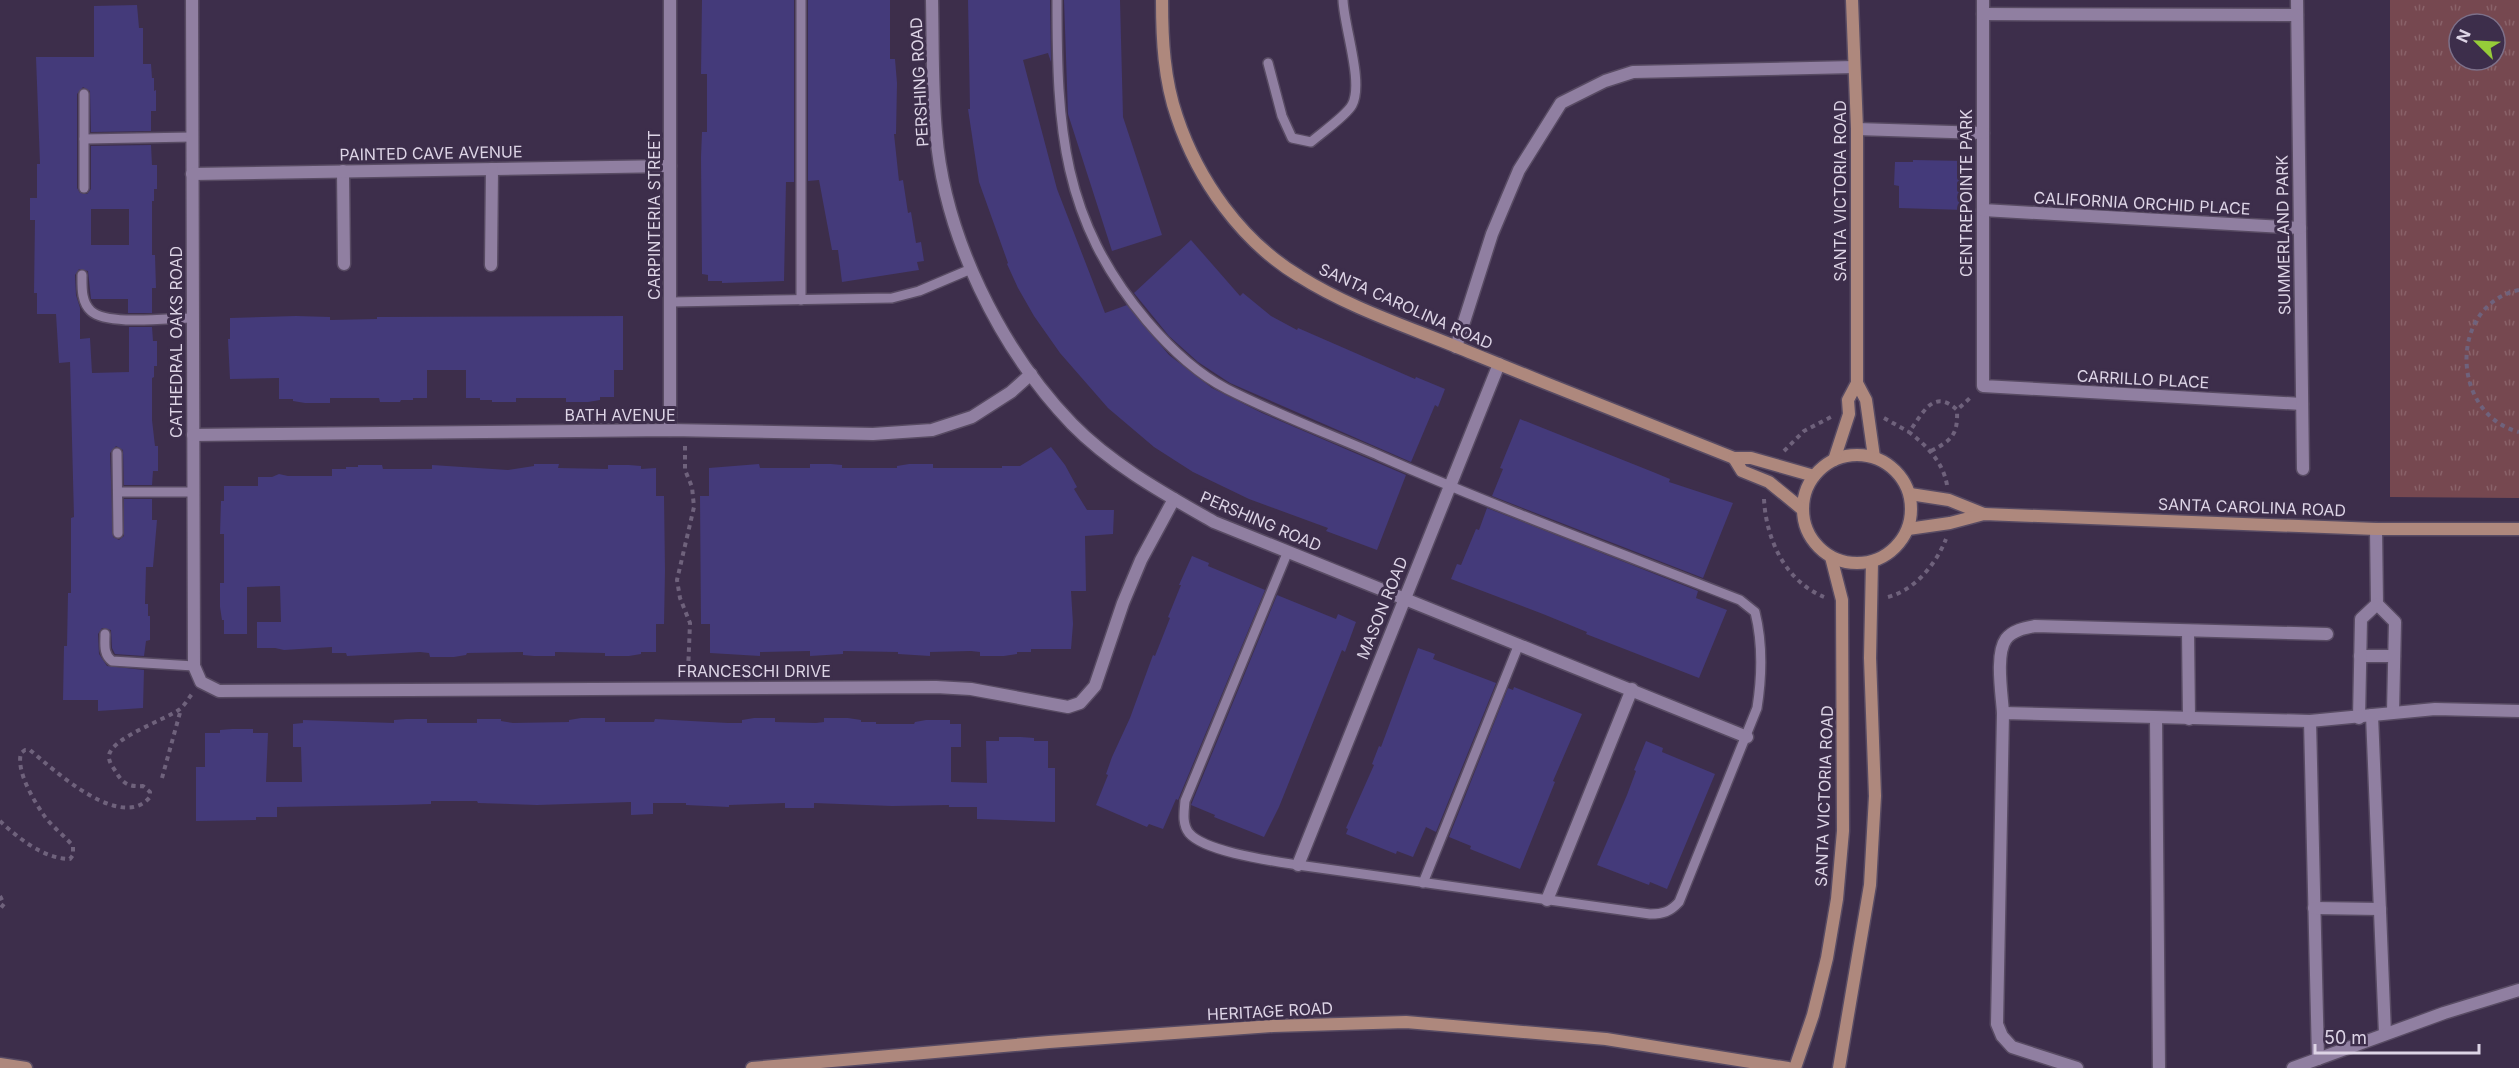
<svg xmlns="http://www.w3.org/2000/svg" width="2519" height="1068" font-family="Inter,sans-serif">
<defs>
<pattern id="park-tufts" width="24" height="20" patternUnits="userSpaceOnUse" patternTransform="scale(1.5)"><rect width="24" height="20" fill="#764850"/><path d="M3 7l-1-3M5 7V3M7 7l1-3M15 17l-1-3M17 17v-4M19 17l1-3" fill="none" stroke="#896269"/></pattern>
</defs>
<rect width="100%" height="100%" fill="#3d2e4b"/>
<path fill="url(#park-tufts)" fill-rule="evenodd" d="M2390 0H2519V498L2390 497ZM2459 24H2495V60H2459Z"/>
<g fill="#443a7a" fill-rule="evenodd">
<path d="M702 0H794V182H786L784 281 722 283V281H708V275L702 274 701 157 702 132H707V74H701Z"/>
<path d="M808 0H890V59H895L897 83 896 134H894L899 181 903 180 908 213 911 212 916 243 921 242 924 261 917 262 919 270 842 282 838 250H832L819 180 808 181Z"/>
<path d="M968 0H1050L1051 62 1048 53 1023 60 1057 189 1105 313 1127 305 1169 355 1212 388 1262 413 1406 475 1377 550 1326 531 1328 528 1249 499 1193 472 1154 447 1108 408 1060 353 1034 316 1018 288 1007 264 1008 263 979 182 968 109H970Z"/>
<path d="M1064 0H1120L1123 117 1162 235 1112 251 1068 114Z"/>
<path d="M137 5 139 28H143V64H151L152 78H154V91L156 90V111H151V131L91 132 90 91 83 87 77 94V188L80 193 87 194 91 189V146L151 145 152 165H157V189H154V201H152V255H155L156 288H152V313H128V299H91L88 271 79 269 75 275 76 295 80 308V339L90 338 92 373 129 372V327H152L153 341H157V366H154V377L152 378V420L155 446H158V471H153L152 485H124L123 450 116 446 110 453 113 537 119 540 124 536V499H152V520H157L153 567H146L145 604H148V616H150V640L146 641 144 656 115 654 112 648 111 630 102 628 98 634 99 654 107 666 144 670 143 708 98 711V700H63L64 646H67L68 593H71V518L74 517 70 362 59 363 56 314H37V293H34L35 220H30V198H37V164H40L36 57H94V6ZM91 209H129V245H91Z"/>
<path d="M1913 160 1966 161 1965 210 1899 208V186L1894 185 1895 162H1913Z"/>
<path d="M1191 240 1240 296 1243 293 1271 316 1297 330 1298 328 1415 379 1416 377 1445 389 1438 407 1435 405 1411 462 1230 383 1198 362 1169 336 1134 293Z"/>
<path d="M296 316 330 317V320L377 319V317L623 316V370H614V397H600V400L588 402H566V398H516V402H492V400H480V398H466V370H427V398H413V400H401L400 402H380L379 398H330V403H305L293 401V399H279V378L230 379 228 339H230V318Z"/>
<path d="M1520 419 1653 472 1670 479 1669 482 1733 503 1703 578 1492 496 1503 469 1500 468Z"/>
<path d="M1051 447 1065 465 1077 487 1074 489 1087 510H1114L1113 534 1085 536 1086 591H1071L1073 624 1071 649H1031V652H1017V654L1004 656H980V652L971 651 930 652V656L898 654V652L843 651V654L810 656V651L760 652V656L710 653V624H701L700 496H709V468L759 464 760 468H810V464H831L842 465V468H897V466L909 464H933V468H1002V466H1020Z"/>
<path d="M534 464H559L558 468 608 469V465H629L641 466V469L656 468V496H664L665 570 664 624H656V652H641V654L629 656H605V653L555 652V656H534L523 655V652L467 653 466 655 454 657H430L429 653 420 652 347 656 346 653H332V647L284 650 275 648H257V622H281L280 586 247 587V634H224V620H222L220 607V583H224V534H220L221 501H224V486H258V477H272L279 474 288 476H332V469H346V467H358V465H382L383 469H432V465L508 470 534 466Z"/>
<path d="M1487 508 1698 591 1696 598 1727 610 1699 678 1586 634 1587 632 1543 614 1451 579 1457 564 1461 565 1476 529 1479 530Z"/>
<path d="M1192 556 1209 563 1208 566 1265 590 1178 800 1176 799 1163 829 1149 824 1147 827 1096 805 1108 775 1106 774 1112 757 1130 718 1153 655 1155 656 1170 618 1168 617 1181 585H1179Z"/>
<path d="M1277 595 1336 619 1338 614 1356 622 1345 652 1342 650 1279 807 1264 837 1214 817 1215 815 1191 805Z"/>
<path d="M1418 648 1435 654 1433 659 1496 683 1436 832 1426 827 1413 857 1397 851 1396 854 1346 834 1348 829 1346 828 1374 765 1372 764 1379 746 1381 747Z"/>
<path d="M1514 687 1582 714 1553 781 1555 782 1520 869 1470 849 1471 846 1449 837 1508 688 1513 690Z"/>
<path d="M581 718H605V722H654L655 719 728 723H742V720L754 718H775V722L816 723 824 722V718H848L861 720V722H876V724H914L915 722 926 720H950V724H961V747H951V782L987 783 986 741H999V737H1021L1034 738V741H1048V768H1055V822L977 819V807H949V805L892 806 814 803V808H785V803L729 805V807L686 805V803H653V814L631 815V802L537 805 478 803 477 801H431V804L397 805 277 807V817H256V820L196 821V767H205V733H220V730L232 729H253V733H268L266 782H302L301 747H293V724L303 723V720L394 723V720L406 719H427V723H477V719H501V721L513 723 569 722V720Z"/>
<path d="M1646 741 1663 748 1662 752 1715 774 1667 889 1650 882 1649 885 1597 865 1627 795 1636 771 1634 770Z"/>
</g>
<g fill="none" stroke-linecap="round" stroke-linejoin="round">
<defs>
<g id="lane">
<path d="M801 0V300"/>
<path d="M1057 0C1057 127 1061 219 1147 321 1169 347 1196 373 1227 389 1276 414 1329 434 1380 456 1498 508 1620 553 1740 600L1755 612C1763 644 1762 676 1757 708L1679 902C1670 912 1663 914 1650 914L1298 865C1273 861 1205 852 1189 833 1182 824 1184 812 1185 801L1288 551"/>
<path d="M1268 63 1282 116 1292 138 1311 142C1321 133 1346 116 1352 105 1364 83 1344 27 1343 0"/>
<path d="M84 139 192 137"/>
<path d="M84 188V94"/>
<path d="M82 275C82 287 81 302 91 311 107 326 170 318 192 318"/>
<path d="M671 302 892 298 919 291 971 269"/>
<path d="M117 453 118 533"/>
<path d="M118 492H193"/>
<path d="M105 634C105 644 103 654 112 661L194 666"/>
<path d="M1423 883 1519 644"/>
</g>
<g id="street">
<path d="M192 0 194 666 201 682 219 691 936 687 971 689 1068 707 1080 703 1095 686 1123 603 1141 560 1174 499"/>
<path d="M932 0C933 44 932 88 936 132 944 236 1000 349 1072 424 1112 465 1165 494 1214 522L1747 737"/>
<path d="M1983 0V386L2302 404"/>
<path d="M2297 0 2303 469"/>
<path d="M1983 14 2297 15"/>
<path d="M1857 129 1983 133"/>
<path d="M343 171 344 264"/>
<path d="M192 174 670 166"/>
<path d="M1983 210 2300 228"/>
<path d="M491 265 492 169"/>
<path d="M1456 347 1492 234 1519 170 1561 103 1605 81 1633 72 1854 67"/>
<path d="M670 430V0"/>
<path d="M193 435 670 430 873 434 932 430 972 417 1011 392 1031 374"/>
<path d="M2376 529 2377 604"/>
<path d="M2188 631 2189 719"/>
<path d="M2360 656H2394"/>
<path d="M2003 713C2002 695 1995 654 2006 639 2013 630 2025 628 2035 626L2327 634"/>
<path d="M2372 715 2385 1034"/>
<path d="M2156 718 2159 1068"/>
<path d="M2359 718 2361 619 2377 604 2395 622 2393 712"/>
<path d="M2310 721 2318 1059"/>
<path d="M1298 865 1499 364"/>
<path d="M1547 900 1632 689"/>
<path d="M2314 908 2380 909"/>
<path d="M2077 1068 2012 1047 2002 1036 1997 1024 2003 713 2310 721 2435 709 2519 711"/>
<path d="M2293 1068 2444 1013 2519 990"/>
</g>
<g id="secondary">
<path d="M1162 0C1162 39 1164 80 1177 117 1198 180 1241 241 1299 276 1351 309 1412 328 1469 352 1557 388 1645 423 1734 458H1751L1814 476"/>
<path d="M1857 383 1866 400 1874 457"/>
<circle cx="1857" cy="509" r="54"/>
<path d="M1734 458 1742 471 1769 482 1802 509"/>
<path d="M1834 460 1849 414 1848 400 1857 383V129L1852 0"/>
<path d="M1910 494 1949 500 1984 514"/>
<path d="M1908 529 1950 523 1984 514 2376 529H2519"/>
<path d="M0 1064 26 1068"/>
<path d="M752 1068 1049 1042 1273 1026 1406 1022 1606 1039 1788 1068"/>
<path d="M1795 1068 1813 1015 1827 958 1837 899 1843 831 1842 600 1831 557"/>
<path d="M1839 1068 1870 885 1875 796 1870 658 1872 562"/>
</g>
</defs>
<use href="#lane" stroke="#584b63" stroke-width="12"/>
<use href="#street" stroke="#584b63" stroke-width="15"/>
<use href="#secondary" stroke="#584b63" stroke-width="15"/>
<g stroke="#6f627c" stroke-width="4" stroke-dasharray="4.5 4.5" stroke-linecap="butt">
<path d="M2519 290C2448 305 2450 414 2519 432"/>
<path d="M1884 418 1909 432"/>
<path d="M685 446V470L692 487 694 507 677 580 680 598 690 623 688 672"/>
<path d="M1784 451 1804 431 1831 417"/>
<path d="M1931 451C1952 440 1958 435 1957 410"/>
<path d="M1947 485C1943 462 1927 446 1909 432 1922 415 1933 387 1957 410L1971 397"/>
<path d="M1764 499C1766 539 1785 581 1824 597"/>
<path d="M1888 597C1915 590 1936 564 1946 539"/>
<path d="M162 778 181 709"/>
<path d="M0 821C18 838 44 859 70 859L73 855V846C64 835 51 826 43 814 33 799 16 771 21 753L25 750H30C55 771 121 832 150 797V792L143 786C129 787 123 784 116 772 113 767 108 761 109 755 113 737 165 720 180 709 185 705 188 699 192 694"/>
<path d="M0 896 4 904 0 909"/>
</g>
<use href="#lane" stroke="#907fa1" stroke-width="9"/>
<use href="#street" stroke="#907fa1" stroke-width="12"/>
<use href="#secondary" stroke="#ae887d" stroke-width="12"/>
</g>
<g text-anchor="middle" stroke-width="6" stroke-linejoin="round" paint-order="stroke">
<g font-size="16" fill="#ddd4e6" stroke="#3d2e4b">
<text transform="translate(919 82) rotate(-93)" y="6">PERSHING ROAD</text>
<text transform="translate(431 153) rotate(-1)" y="6">PAINTED CAVE AVENUE</text>
<text transform="translate(1840 191) rotate(-90)" y="6">SANTA VICTORIA ROAD</text>
<text transform="translate(1966 193) rotate(-90)" y="6">CENTREPOINTE PARK</text>
<text transform="translate(2142 203) rotate(3)" y="6">CALIFORNIA ORCHID PLACE</text>
<text transform="translate(654 215) rotate(-90)" y="6">CARPINTERIA STREET</text>
<text transform="translate(2283 235) rotate(-91)" y="6">SUMMERLAND PARK</text>
<text transform="translate(1406 306) rotate(24)" y="6">SANTA CAROLINA ROAD</text>
<text transform="translate(176 342) rotate(-90)" y="6">CATHEDRAL OAKS ROAD</text>
<text transform="translate(2143 379) rotate(3)" y="6">CARRILLO PLACE</text>
<text x="620" y="421">BATH AVENUE</text>
<text transform="translate(2252 507) rotate(2)" y="6">SANTA CAROLINA ROAD</text>
<text transform="translate(1261 521) rotate(23)" y="6">PERSHING ROAD</text>
<text transform="translate(1382 608) rotate(-68)" y="6">MASON ROAD</text>
<text x="754" y="677">FRANCESCHI DRIVE</text>
<text transform="translate(1824 796) rotate(-88)" y="6">SANTA VICTORIA ROAD</text>
<text transform="translate(1270 1011) rotate(-3)" y="6">HERITAGE ROAD</text>
</g>
</g>
<g transform="translate(2477 42) rotate(294)"><circle r="28" fill="#3d2e4b" stroke="#7d7089" stroke-width="1.5"/>
<path d="M0-4.5L10 22L0 15L-10 22Z" fill="#96cc39"/>
<text y="-9" font-size="16" font-weight="bold" text-anchor="middle" fill="#ddd4e6">N</text>
</g>
<path d="M2315 1044v9h164v-9" fill="none" stroke="#ddd4e6" stroke-width="3"/>
<text x="2324" y="1044" font-size="18" fill="#ddd4e6" stroke="#3d2e4b" stroke-width="4.5" paint-order="stroke">50 m</text>
</svg>
